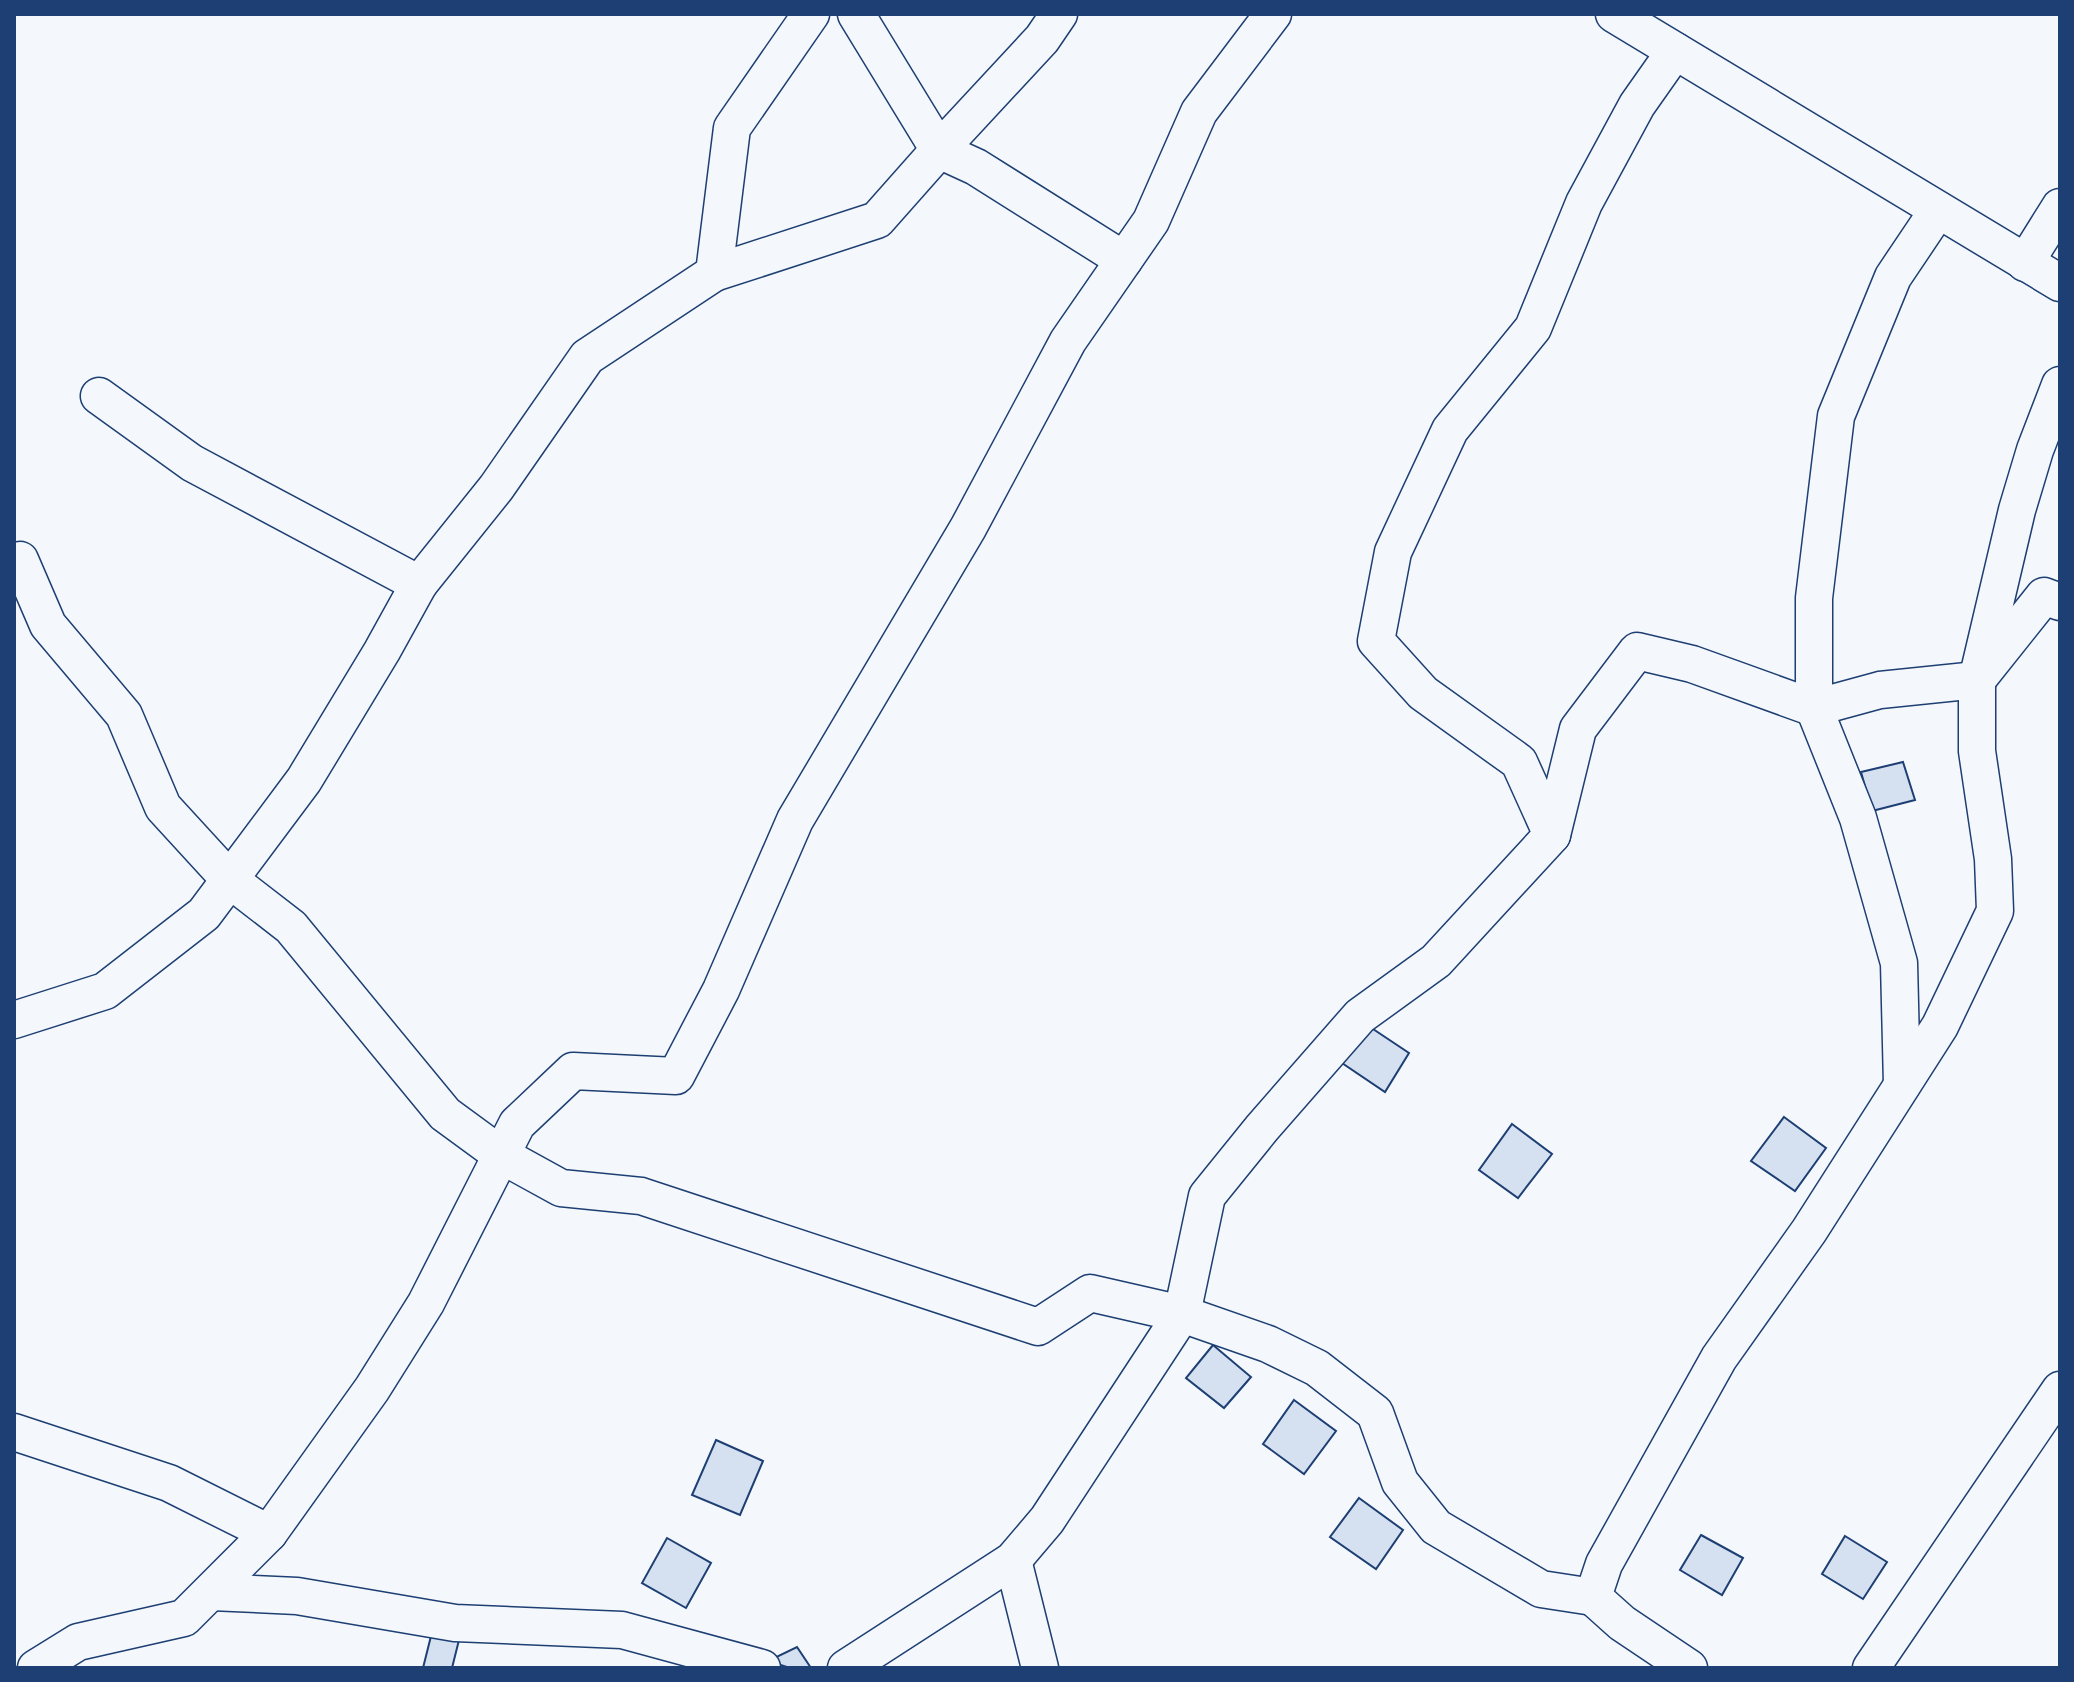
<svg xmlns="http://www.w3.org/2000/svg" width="2074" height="1682" font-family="Arial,sans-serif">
<rect width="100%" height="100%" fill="#f4f7fb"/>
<g fill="#d5e0f0" stroke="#1d3f73" stroke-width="2">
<path d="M1903 762 1915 800 1872 811 1861 772Z"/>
<path d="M1364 1023 1409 1053 1385 1092 1339 1061Z"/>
<path d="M1784 1117 1826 1148 1795 1191 1751 1161Z"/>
<path d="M1512 1124 1552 1154 1518 1198 1479 1170Z"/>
<path d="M1213 1345 1251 1377 1224 1408 1186 1378Z"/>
<path d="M1294 1400 1336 1431 1304 1474 1263 1444Z"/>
<path d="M716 1440 763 1461 740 1515 692 1495Z"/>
<path d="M1359 1498 1403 1530 1376 1569 1330 1537Z"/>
<path d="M1701 1535 1743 1558 1722 1595 1680 1570Z"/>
<path d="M1845 1536 1887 1562 1863 1599 1822 1574Z"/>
<path d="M667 1538 711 1563 686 1608 642 1583Z"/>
<path d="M432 1632 459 1640 452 1668H423Z"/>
<path d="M797 1647 811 1668H790L768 1661Z"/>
</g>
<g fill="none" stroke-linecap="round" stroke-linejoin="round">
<defs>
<g id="street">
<path d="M856 14 939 150 1042 39 1059 14"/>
<path d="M1614 14 2060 283"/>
<path d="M2025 263 2060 207"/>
<path d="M714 273 877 220 939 150 976 167 1124 260"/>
<path d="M20 560 48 625 124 715 163 807 229 879 291 927 445 1114 501 1155 561 1188 641 1196 1038 1327 1090 1293 1182 1314 1268 1344 1317 1368 1375 1413 1400 1482 1436 1527 1541 1589 1593 1597"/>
<path d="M419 584 496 488 587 357 714 273 732 128 811 14"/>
<path d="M1552 835 1578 729 1637 651 1692 664 1814 708 1880 690 1977 680 2044 596 2060 602"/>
<path d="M14 1020 105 991 204 914 304 780 382 651 419 584 192 463 99 396"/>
<path d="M1902 1085 1899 963 1858 818 1814 708V598L1836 416 1893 277 1938 210"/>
<path d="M14 1432 169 1483 269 1533"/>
<path d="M1013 1560 1040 1668"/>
<path d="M211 1592 297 1596 455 1623 622 1630 762 1668"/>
<path d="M36 1668 78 1642 184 1618 269 1533 372 1389 426 1303 517 1124 573 1071 676 1076 721 990 795 820 968 528 1068 341 1151 221 1199 112 1273 14"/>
<path d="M846 1668 1013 1560 1047 1520 1182 1314 1207 1196 1262 1128 1360 1016 1436 961 1552 835 1519 762 1423 693 1376 641 1393 552 1450 430 1533 328 1584 203 1637 105 1675 51"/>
<path d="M1689 1668 1622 1623 1593 1597 1604 1564 1719 1358 1809 1231 1940 1026 1995 911 1993 859 1977 751V680L2017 510 2035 450 2060 385"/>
<path d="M1871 1668 2060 1390"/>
</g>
</defs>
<use href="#street" stroke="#1d3f73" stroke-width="39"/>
<use href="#street" stroke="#f4f7fb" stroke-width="36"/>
</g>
<rect width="2074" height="1682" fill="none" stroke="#1d3f73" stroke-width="32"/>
</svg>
